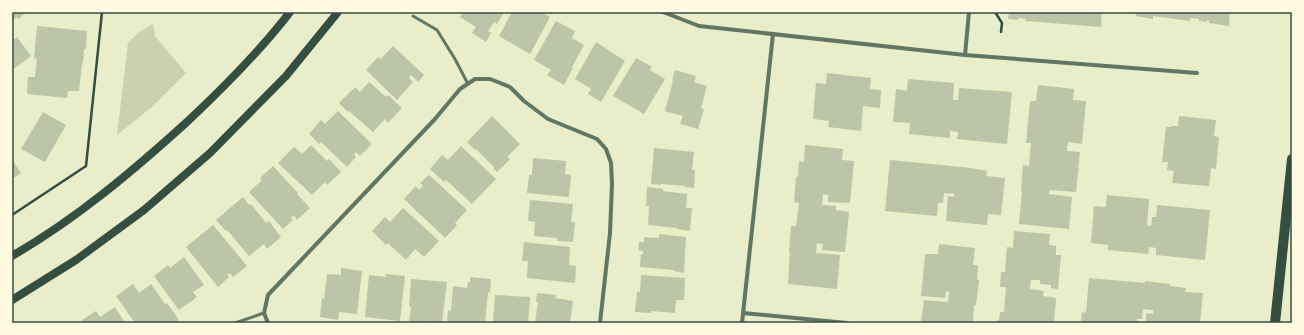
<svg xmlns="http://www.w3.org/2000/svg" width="1304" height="335" font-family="'Work Sans',sans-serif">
<rect width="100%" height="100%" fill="#e9edc9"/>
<path fill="#cad2ad" d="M153 24 155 36 186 73 153 106 117 135 128 43 139 32Z"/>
<g fill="#bcc5a7">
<path d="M12 12H26L19 19 16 17 15 19 12 17Z"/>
<path d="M463 12H504L497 24 494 22 488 31 491 33 486 42 472 33 476 27 460 17Z"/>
<path d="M512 12H541L550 17 530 54 499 36Z"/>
<path d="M1009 12H1102L1101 27 1026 21V19L1018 18V20L1008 19Z"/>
<path d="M1126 12H1230L1229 26 1209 23V20H1207V22L1199 21V19L1190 18V21L1153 16V19L1136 16V14L1126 13Z"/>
<path d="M556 21 575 31 572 38 584 45 572 67 573 68 564 85 547 75 551 70 534 60Z"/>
<path d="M37 26 87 31 86 49H84L83 63H82L79 91H68L67 98 27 94 28 77H35L37 59 34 58Z"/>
<path d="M17 37 31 56 12 70V41Z"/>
<path d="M596 42 625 61 601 102 588 94 591 89 575 79Z"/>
<path d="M393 46 424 75 418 82 411 75 409 78 413 82 397 100 366 70 378 57 381 59Z"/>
<path d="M636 58 652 67 650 70 665 79 644 114 613 96Z"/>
<path d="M675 70 696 76 694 82 707 86 701 108 704 109 698 129 680 124 683 116 665 111 673 81H672Z"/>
<path d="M827 73 871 78 870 89 881 90 880 108 863 106 861 131 828 127 829 121 813 119 816 83 826 84Z"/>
<path d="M908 79 954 83 953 100H958L959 88 1012 92 1007 144 957 139 958 132 950 131V138L909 134 910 123 893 122 896 89 907 91Z"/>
<path d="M369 82 386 97 388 95 402 108 388 123 385 119 373 132 349 111 348 112 339 103 355 87 360 92Z"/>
<path d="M1038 85 1074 89 1073 100 1086 101 1082 144 1068 142 1067 151 1080 152 1076 192 1049 190V194L1072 197 1069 229 1019 224 1022 191H1021L1023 165 1029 166 1031 143H1026L1030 101H1036Z"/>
<path d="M338 111 372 144 360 156 356 152 354 155 356 157 347 167 321 142 319 144 309 134 321 120 325 124Z"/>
<path d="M43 112 66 125 45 162 21 149Z"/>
<path d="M492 116 520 144 507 157 510 159 497 172 493 168 494 167 476 149 475 150 467 142Z"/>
<path d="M1179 116 1216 120 1214 136 1219 137 1216 169 1211 168 1209 186 1172 183 1174 171 1167 170 1168 162H1162L1166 127H1171V126H1178Z"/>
<path d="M311 145 327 161 329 159 341 172 327 185 325 182 312 195 278 163 294 147 302 154Z"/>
<path d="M805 145 843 149 842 160 854 161 850 203 828 202V195L823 194 822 205 836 206V210L849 212 845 252 822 250 823 244 817 243 816 253 840 255 837 289 788 284 790 252H789L791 226H796L799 203 794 202 796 177H798L799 161 804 162Z"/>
<path d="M461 146 496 179 472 204 446 180 444 182 430 169 442 155 448 160Z"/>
<path d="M654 148 694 152 692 170H695L694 188 685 187V186L661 184V185L651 184Z"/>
<path d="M533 158 566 161 565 174 571 175 569 197 527 193 529 175H532Z"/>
<path d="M12 160 21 173 12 179Z"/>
<path d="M890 160 971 168 987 171 986 176 1005 178 1001 215 988 214 987 225 946 221 948 196 954 197V194L944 193 943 203H938L937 216 885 211Z"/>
<path d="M273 166 298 193 297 194 310 208 297 220 294 215 291 218 293 220 283 229 249 192 262 180 260 178Z"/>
<path d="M429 175 467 210 455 223 457 225 445 238 404 199 416 186 419 190 423 186 420 183Z"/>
<path d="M647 187 663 189V191L687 194 686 208H692L690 231 677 229V228L648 225 649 206H646Z"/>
<path d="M1107 195 1149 199 1147 225 1151 226 1152 217H1156L1157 205 1210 210 1205 260 1156 255V248L1149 247 1148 254 1108 250V245L1091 243 1094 206 1106 207Z"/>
<path d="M243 197 249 205 251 204 266 223 269 221 281 237 267 249 264 244 249 256 227 230 226 231 216 220Z"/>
<path d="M530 200 573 204 571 222H575L573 242 557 241V238L534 236 535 222 528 221Z"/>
<path d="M403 208 439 241 424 257 415 249 406 260 388 243 386 245 372 231 385 217 390 222Z"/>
<path d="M213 225 247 266 233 277 230 273 227 275 229 277 218 287 186 247Z"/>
<path d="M1014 231 1050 234 1049 245 1056 246V255H1061L1058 289 1051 288V285L1040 284V280H1031L1030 289 1044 291 1043 296 1056 298 1054 323H997V320H999L1000 312H1004L1006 287H1000L1001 272H1005L1007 247 1013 248Z"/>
<path d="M659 234 686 237 684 273 674 271V270L640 267 641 254H643V251L638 250 639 242H644V237L659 238Z"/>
<path d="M524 242 570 247 569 265 576 266 575 283 527 278 528 261H522Z"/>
<path d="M939 244 975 248 973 265H978L977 280H979L976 305H974L973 323H921L924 300 948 302 949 292 946 291 945 298 921 296 925 254H938Z"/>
<path d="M184 257 204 285 193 292 197 297 179 310 154 276 168 265 170 268Z"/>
<path d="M341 268 362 271 357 314 339 312 338 320 320 317 322 298 324 299 327 274 341 275Z"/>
<path d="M386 274 405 276 400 321 365 317 369 275 386 277Z"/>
<path d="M641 275 685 278 684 300H676L675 313 651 311V313L635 312 637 292H640Z"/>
<path d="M470 277 491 279 490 293 488 292 485 323H447L448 310 451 311 453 286 467 288 468 282H470Z"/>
<path d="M1089 278 1145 283V281L1170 284V286L1186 288 1185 292 1203 293 1200 323H1146V313L1153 314V310L1143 309 1142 319H1137V323H1081L1082 312 1086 313Z"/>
<path d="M411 279 447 282 442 323 425 321V323H409L411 307 409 306Z"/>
<path d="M133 284 139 293 151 284 165 304 167 303 179 320 175 323H135L116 296Z"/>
<path d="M537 293 556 295 555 298 573 301 570 323H535L538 302H536Z"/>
<path d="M495 295 530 297 528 323H493Z"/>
<path d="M115 307 125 323H83L82 320 96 311 100 317Z"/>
</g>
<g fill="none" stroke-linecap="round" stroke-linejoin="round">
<g stroke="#344e41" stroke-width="2.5">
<path d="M995 12 1002 23 1001 32"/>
<path d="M12 215 86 166 102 12"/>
</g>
<g stroke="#617663" stroke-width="3">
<path d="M413 16 437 30 455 59 468 84"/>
<path d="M235 323 264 313"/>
</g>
<g stroke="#617663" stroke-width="4">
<path d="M663 12 699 26 965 55 1197 73"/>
<path d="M965 55 969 12"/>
<path d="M743 313 847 323"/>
<path d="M268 323 264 313 268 295 435 119 460 89 475 79H490L510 87 524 101 548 119 597 139 606 149 611 163 612 184 610 233 600 323"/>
<path d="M742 323 773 34"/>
</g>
<g stroke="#344e41" stroke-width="8">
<path d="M12 256C76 219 133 171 188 121 223 88 261 50 290 12"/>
<path d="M12 300 76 260 144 210 210 153 286 76 338 12"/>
</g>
<path stroke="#344e41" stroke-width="10" d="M1275 323 1292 159"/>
</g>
<rect width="1304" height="335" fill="none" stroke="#fefae0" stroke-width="26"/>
<rect x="13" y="13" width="1278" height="309" fill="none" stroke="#344e41" stroke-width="1.5"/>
</svg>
